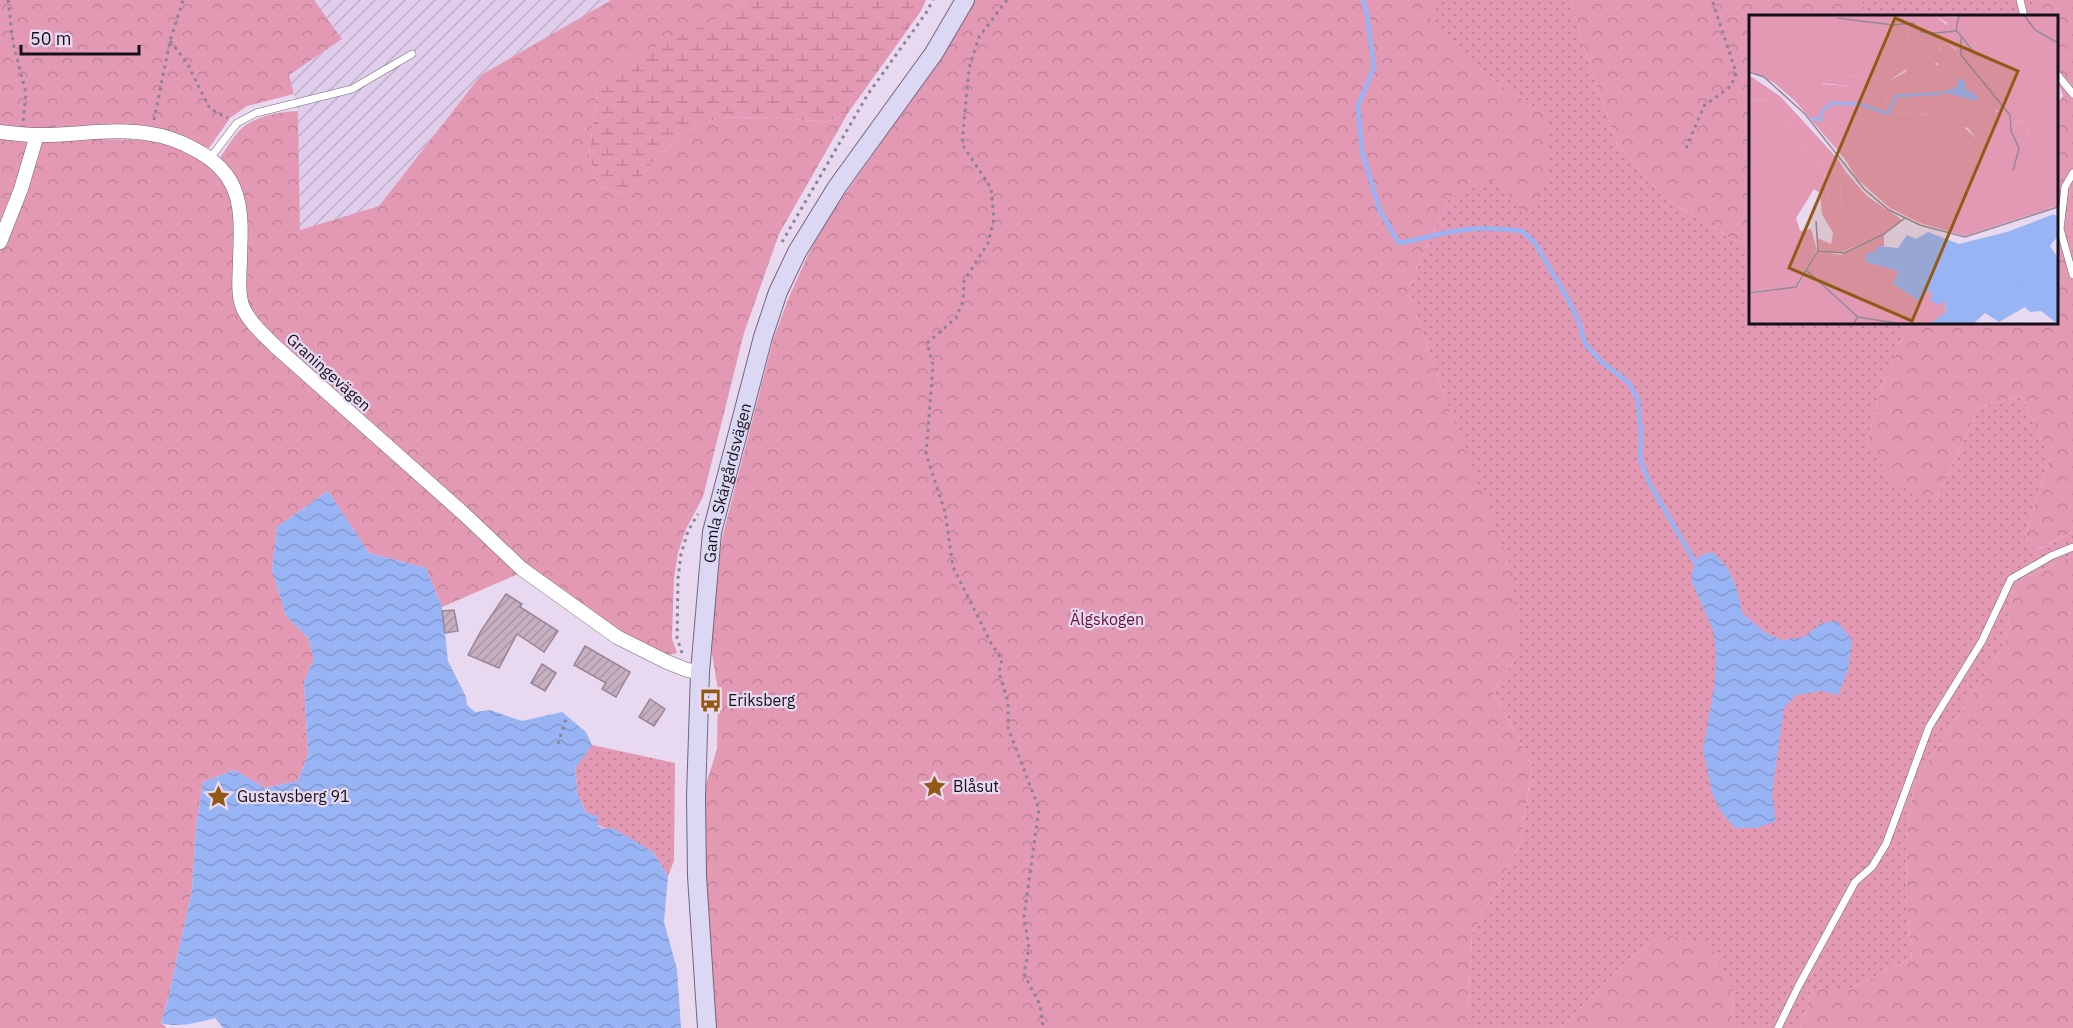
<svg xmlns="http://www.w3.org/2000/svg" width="2073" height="1028" font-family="'IBM Plex Sans',sans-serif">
<defs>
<pattern id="industrial-furrows" width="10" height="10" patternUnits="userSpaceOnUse" patternTransform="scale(1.5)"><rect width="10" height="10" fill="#dfcdeb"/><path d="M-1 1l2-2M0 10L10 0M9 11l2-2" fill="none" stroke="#bfafc9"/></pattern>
<pattern id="grass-dots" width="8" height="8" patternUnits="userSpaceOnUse" patternTransform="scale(1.5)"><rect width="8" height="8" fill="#e399b3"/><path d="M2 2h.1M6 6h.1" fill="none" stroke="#c28399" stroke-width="1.8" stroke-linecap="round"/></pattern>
<pattern id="forest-crowns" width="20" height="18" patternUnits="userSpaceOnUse" patternTransform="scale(1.5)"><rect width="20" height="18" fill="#e399b3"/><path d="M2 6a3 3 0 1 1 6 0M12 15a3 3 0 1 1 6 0" fill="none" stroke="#c28399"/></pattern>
<pattern id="wetland-marsh" width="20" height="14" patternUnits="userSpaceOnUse" patternTransform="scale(1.5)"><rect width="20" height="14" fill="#e399b3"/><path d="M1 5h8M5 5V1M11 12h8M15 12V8" fill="none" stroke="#c28399"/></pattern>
<pattern id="water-waves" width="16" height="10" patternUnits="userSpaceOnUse" patternTransform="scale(1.5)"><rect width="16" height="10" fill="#99b4f5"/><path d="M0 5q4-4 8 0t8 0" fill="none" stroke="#839ad1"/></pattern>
<pattern id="building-hatch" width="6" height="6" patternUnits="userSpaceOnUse" patternTransform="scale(1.5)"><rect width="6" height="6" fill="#c6afc1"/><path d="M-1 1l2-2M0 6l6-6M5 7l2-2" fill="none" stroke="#a996a5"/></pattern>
</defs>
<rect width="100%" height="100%" fill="#e8d9f1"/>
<path fill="url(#industrial-furrows)" d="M314 0H611L481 75 379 206 300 231 298 111 289 75 342 39Z"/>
<g fill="url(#grass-dots)">
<path d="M1435 0H1571L1583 45 1617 144 1665 199 1732 239 1750 247V322L1909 323 1880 392 1867 444 1935 502 1979 407 2021 396 2050 457 2025 536 2037 550 2073 532V555L2014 583 2005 644 1914 783 1906 844 1907 908 1912 958 1850 989H1812L1800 1028H1732L1733 990 1662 934 1623 965 1561 1028H1467L1472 934 1521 842 1532 765 1493 691 1518 655 1450 410 1407 290 1450 197 1498 178 1547 116 1485 74 1429 22Z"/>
<path d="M1861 0H2031L2036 16H1868Z"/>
<path d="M592 745 675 763 674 861 668 876 653 852 598 825 586 812 578 795 575 768Z"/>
</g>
<g fill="url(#forest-crowns)">
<path d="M0 0H314L342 39 289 75 294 94 247 106 230 118 209 148 182 137 0 126Z"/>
<path d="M611 0H747L597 92 589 155 599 186 627 195 657 157 689 130 719 118 770 117 827 122 848 113 779 234 744 333 703 497 686 529 678 553 674 579 672 638 677 653 667 655 619 632 526 564 279 341C268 330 256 319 249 304 244 293 246 279 246 267 248 223 253 192 220 158 226 149 232 138 240 130 254 116 279 112 298 111L300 230 379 206 481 75Z"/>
<path d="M970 0H1435L1430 22 1485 74 1547 116 1548 175 1526 219 1498 179 1450 197 1407 290 1450 410 1513 572 1518 655 1493 691 1532 765 1521 842 1472 934 1467 1028H716L704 875 705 788 717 749 718 690 711 648 713 590 723 534 773 340 789 297 807 257 823 225 941 58Z"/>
<path d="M1571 0H1861L1868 16H1750V247L1732 239 1665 199 1617 144 1583 45Z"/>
<path d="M2031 0H2073V532L2036 550 2025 536 2050 457 2021 396 1979 407 1935 502 1894 483 1867 444 1880 392 1909 323 2056 322V105L2063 96 2057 79 2056 16H2036Z"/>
<path d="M0 137 149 140 178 147 207 161 222 178 233 204 238 309 518 574 442 607 426 568 369 553 328 491 277 527 272 570 286 616 308 638 314 659 304 682 308 754 298 781 265 788 234 770 203 782 196 827 192 890 169 995 161 1023 167 1028H0Z"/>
<path d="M2073 555V1028H1800L1812 989H1850L1912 958 1907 908 1906 844 1914 783 2005 644 2014 583Z"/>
<path d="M1662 934 1710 945 1733 990 1732 1028H1561L1623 965Z"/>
</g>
<path fill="url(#wetland-marsh)" d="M747 0H926L921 11 848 113 827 122 770 117 719 118 689 130 657 157 627 195 599 186 589 155 597 92 635 57 714 20Z"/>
<g fill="url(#water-waves)">
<path d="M328 491 369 553 426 568 442 607 448 661 466 697 467 705 475 712 490 710 522 721 562 712 586 732 592 745 575 769 578 795 586 812 598 817V826L604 829 613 828 653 852 668 876 664 922 677 969 681 1028H223L215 1018C198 1023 175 1028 161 1023L169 995 192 890 196 827 203 782 234 770 265 788 298 781 308 754 304 682 314 659 308 638 286 616 272 570 277 527Z"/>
<path d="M1712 552C1732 568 1738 588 1742 613L1766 633 1782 640 1804 637 1822 623 1837 621 1852 640 1848 670 1838 695 1821 691 1796 695 1784 708 1772 794 1776 821 1756 828H1735L1720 810 1712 792 1703 750 1715 681 1716 651 1713 630 1691 580 1692 572 1699 556Z"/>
</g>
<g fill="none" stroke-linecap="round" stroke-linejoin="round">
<path stroke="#99b4f5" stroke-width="4.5" d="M1363 0 1367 14 1374 67 1358 106 1362 151 1380 211 1399 243C1418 240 1436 234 1455 231 1477 227 1500 228 1522 231L1535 243 1568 299 1579 322 1585 344 1602 362 1629 383 1638 400 1641 434 1640 459 1650 484 1696 564"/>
</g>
<g fill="url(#building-hatch)" stroke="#9a8495" stroke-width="1.5">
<path d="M506 594 522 604 520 607 558 631 544 652 517 634 499 668 468 655 481 631Z"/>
<path d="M454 610 458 631 445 633 442 611Z"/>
<path d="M585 646 630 672 616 697 602 689 606 683 574 665Z"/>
<path d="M542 664 556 673 545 691 531 683Z"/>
<path d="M650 699 665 709 654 726 639 717Z"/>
</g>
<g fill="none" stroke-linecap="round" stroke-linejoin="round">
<defs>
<g id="service">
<path d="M2020 0 2024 16"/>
<path d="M2056 73 2073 94"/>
<path d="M211 157 237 123 256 113 352 89 412 54"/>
<path d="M2073 173 2065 187 2060 229 2073 275"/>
<path d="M1778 1028 1798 987 1855 882 1872 867 1886 844 1929 727 1982 641 2011 579 2051 556 2073 547"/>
</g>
<g id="minor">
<path d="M0 132C12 133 24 135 37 135 74 136 113 127 151 134 166 136 181 142 194 149 243 174 242 209 240 258 240 273 237 293 243 308 250 323 264 335 275 346L464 514 522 569 617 637 667 662 687 670 700 672"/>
<path d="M0 242 21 189 37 135"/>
</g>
<g id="secondary">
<path id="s1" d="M707 1028 697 876 696 797 700 672 712 532 763 337 778 292 797 252 837 187 934 53 965 0"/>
</g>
</defs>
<use href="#service" stroke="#73667b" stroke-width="8"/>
<use href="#minor" stroke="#73667b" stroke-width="15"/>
<use href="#secondary" stroke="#73667b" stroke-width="20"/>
<g stroke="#8d8394" stroke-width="3" stroke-dasharray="3 4.5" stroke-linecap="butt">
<path d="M8 0 13 43 26 93 23 122"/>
<path d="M1007 0 979 37 969 68 962 144 991 188 994 219 988 243 964 281 963 301 956 318 927 343 933 365 926 454 945 512 953 567 991 643 1002 660 999 672 1008 702V728L1039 809 1024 916 1029 948 1024 974 1040 1005 1043 1028"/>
<path d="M170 41 187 63 210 109 228 118"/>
<path d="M154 120 170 41 183 0"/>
<path d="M1686 148 1704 106 1731 86 1736 72 1712 0"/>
<path d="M782 242 868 94 926 13 933 0"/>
<path d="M682 653 677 638 678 578 681 554 688 531 698 514"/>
<path d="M558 744 567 716"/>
</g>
<use href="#service" stroke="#fff" stroke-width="7"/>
<use href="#minor" stroke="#fff" stroke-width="14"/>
<use href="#secondary" stroke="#dcd8f4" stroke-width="18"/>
</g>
<defs>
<symbol id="bus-bare" viewBox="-9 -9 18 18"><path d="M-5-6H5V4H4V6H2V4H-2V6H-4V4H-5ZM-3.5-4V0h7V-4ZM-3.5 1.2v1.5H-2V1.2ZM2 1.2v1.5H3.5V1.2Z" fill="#935a16" stroke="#e8d9f1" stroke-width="2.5" paint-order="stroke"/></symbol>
<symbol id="sight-bare" viewBox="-9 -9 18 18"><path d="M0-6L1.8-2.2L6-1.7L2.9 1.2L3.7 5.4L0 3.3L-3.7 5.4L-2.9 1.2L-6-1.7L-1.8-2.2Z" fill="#935a16" stroke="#e8d9f1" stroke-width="2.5" paint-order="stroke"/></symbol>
</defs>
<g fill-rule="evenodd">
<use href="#bus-bare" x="694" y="684" width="33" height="33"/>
<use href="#sight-bare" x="918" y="770" width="33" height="33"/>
<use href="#sight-bare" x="202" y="780" width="33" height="33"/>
</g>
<g text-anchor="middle" stroke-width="4.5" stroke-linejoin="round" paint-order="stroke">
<g font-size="16" fill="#161119" stroke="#e8d9f1">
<text transform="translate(329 372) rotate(42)" y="6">Graningevägen</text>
<text dy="6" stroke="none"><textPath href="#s1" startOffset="548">Gamla Skärgårdsvägen</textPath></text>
</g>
<g font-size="16" fill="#66123b" stroke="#e8d9f1">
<text x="1107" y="625">Älgskogen</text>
</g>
<g font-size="16" fill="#161119" stroke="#e8d9f1" text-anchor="start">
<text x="728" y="706">Eriksberg</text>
<text x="953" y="792">Blåsut</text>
<text x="237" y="802">Gustavsberg 91</text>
</g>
</g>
<g transform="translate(1749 15)">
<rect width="309" height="309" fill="#e8d9f1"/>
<path d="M185 0 215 3 221 9 215 23 220 45 232 63 253 72 257 90V99L247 95 237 101 250 116H260L272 104 278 111 279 124 264 142 227 123 219 113 199 109 186 100 146 98 137 88 138 82 143 81 133 73 115 82 101 71 71 68 98 60 140 66 157 57 159 40 152 41 140 29H127L112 6 120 4 157 9 159 22 189 51 191 30 199 29 208 36 198 8ZM285 0H309V20L302 15Z" fill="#e399b3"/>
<path d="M0 0H185L209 18 210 36 199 29 191 30 190 36 199 46 195 50 183 47 159 22 157 10 120 4 113 6 127 28 147 30 152 40 166 41V48L140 66 98 60 72 69 101 71 115 82 133 73 144 81 138 82 137 88 146 98 186 100 199 108H210L227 123 264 141 279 124 278 111 272 104 260 116 243 118 237 101 241 95 257 98V90L251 85 253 72 232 63 213 40 212 24 221 9 204 0H285L309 20V191L216 221 171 208 141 193 109 165 95 143 46 86 24 67 0 55ZM0 84 23 85 52 128 73 148 81 186 93 190 91 172 97 157 118 181 153 205 134 219 91 238 70 235 68 223 82 229 84 218 73 199 71 178 65 174 47 203 51 216 62 214 68 235 51 267 45 272 0 277ZM135 220V231H130L117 247 146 255 149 257 144 269 171 286 180 275 196 285 197 298 181 309H0V279L49 271 70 236 92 240Z" fill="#e399b3"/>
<path d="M0 60 32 82 88 143 97 157 91 173 93 190 81 186 73 148 52 128 23 85 0 84Z" fill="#e399b3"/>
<path d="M0 0H135L44 50 24 67 0 55Z" fill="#e399b3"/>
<path d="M211 63 217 67 216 74 229 81 228 86 193 77 206 73ZM305 199 309 203V221L301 231 309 243V309L292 296 281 297 276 292 250 307 236 298 224 309H181L197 297 196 285 191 290 180 285 184 280 180 275 171 286 144 269 149 257 146 255 117 247 116 239 125 237 130 231 149 233 158 220 167 224 179 217 210 229 258 217Z" fill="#99b4f5"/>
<path fill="none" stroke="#99b4f5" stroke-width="3" d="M62 103 71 105 74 95 83 88 111 89 136 98 140 97 147 81 194 78M201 309 221 290 249 273 280 268 309 270"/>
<path fill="none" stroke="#94899b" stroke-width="1.5" d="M210 0 207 15 224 36M275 0 286 15 309 28M88 3 144 10 164 8 173 17 186 18 207 16M212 23V40L261 100 262 116 270 133 264 156M0 57 15 62 56 99 115 174 140 195 171 210 216 222 309 192M67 206 69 236M58 256 109 302 104 309M0 278 47 272 69 236 95 238 135 219 156 203M109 302 153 309"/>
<path fill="#935a16" fill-opacity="0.15" stroke="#935a16" stroke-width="3" d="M146 3 269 56 163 306 40 253Z"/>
<rect width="309" height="309" fill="none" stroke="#161119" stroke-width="3"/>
</g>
<path d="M21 45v9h118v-9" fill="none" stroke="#161119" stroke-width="3"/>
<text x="30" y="45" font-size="18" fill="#161119" stroke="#e8d9f1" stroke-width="4.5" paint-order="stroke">50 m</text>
</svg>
